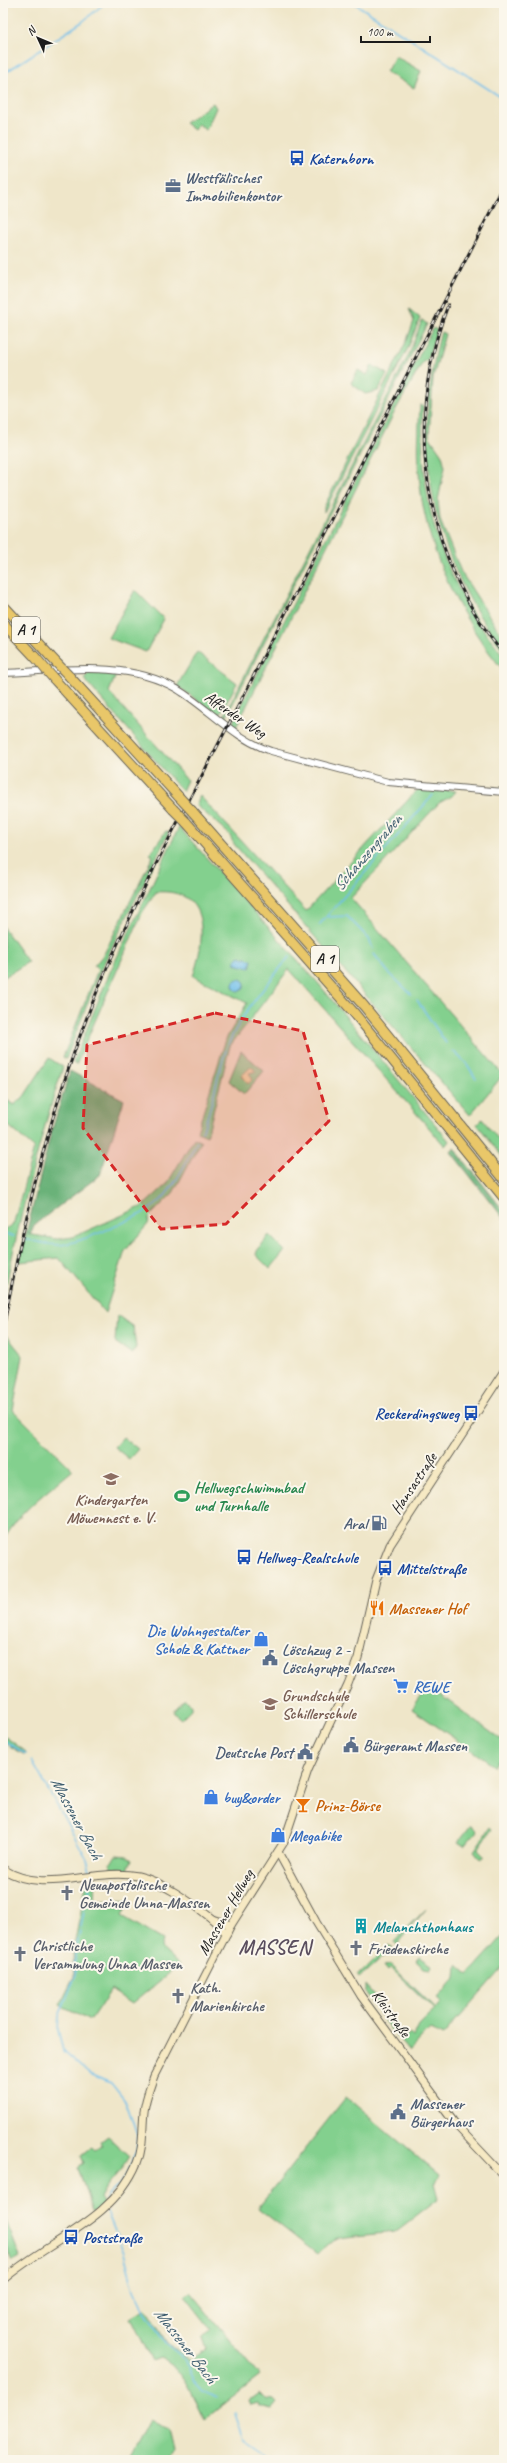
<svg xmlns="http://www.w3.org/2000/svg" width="507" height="2463" font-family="Caveat,sans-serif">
<rect width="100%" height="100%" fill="#fbf7ec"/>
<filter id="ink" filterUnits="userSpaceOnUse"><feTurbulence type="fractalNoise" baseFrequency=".025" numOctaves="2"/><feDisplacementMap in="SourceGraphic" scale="8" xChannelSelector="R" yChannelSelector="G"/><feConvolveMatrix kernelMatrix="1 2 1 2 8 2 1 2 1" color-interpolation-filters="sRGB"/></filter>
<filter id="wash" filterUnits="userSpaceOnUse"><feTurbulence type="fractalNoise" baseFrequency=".012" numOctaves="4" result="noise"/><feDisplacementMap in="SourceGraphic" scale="16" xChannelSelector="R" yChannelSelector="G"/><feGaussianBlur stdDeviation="0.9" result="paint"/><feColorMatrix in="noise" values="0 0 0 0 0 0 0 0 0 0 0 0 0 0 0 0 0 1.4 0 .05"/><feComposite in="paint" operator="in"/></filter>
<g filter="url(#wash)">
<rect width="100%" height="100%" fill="#efe6c9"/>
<g fill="#83d08e" stroke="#507655">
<path d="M395 56 421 71 414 88 386 72Z"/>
<path d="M213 103 216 108 206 130 198 124 194 130 185 123Z"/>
<path d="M409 309 420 318 408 348 324 512V507L407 340 414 321Z"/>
<path d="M422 320 427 324 225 719 223 718 410 352Z"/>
<path d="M433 328 437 330 427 361 424 360 396 409 236 727 232 724Z"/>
<path d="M441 332 445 334 433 378 429 436 442 455 445 467 438 500 440 520 461 572 504 639V651C431 557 410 447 441 332Z"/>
<path d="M372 365 387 374 378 391 365 394 351 383 358 370 367 375Z"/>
<path d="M420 405 423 406C420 463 427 520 451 573 460 591 469 610 481 626 486 634 502 651 504 659 505 662 504 667 504 671 464 624 432 561 422 500 417 468 418 437 420 405Z"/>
<path d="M135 590 164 619 146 652 108 638Z"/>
<path d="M197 652 237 683 221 713 217 714 177 686Z"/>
<path d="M89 671 116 675 109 692 187 780 182 791 84 679Z"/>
<path d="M418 789 456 791 452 796 439 803 351 898 503 1075 470 1115 234 844 229 834 196 805 200 796 306 911Z"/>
<path d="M179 827 318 983 449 1141 445 1146 289 969 230 1046 207 1136 197 1132 226 1039 247 1003 193 976C206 938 210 888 156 892L142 913 76 1065 73 1063 110 972Z"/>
<path d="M166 831 169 832 100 971 66 1059 63 1057 98 970 94 966 104 954 153 856 150 854Z"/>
<path d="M3 927 28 962 3 978Z"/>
<path d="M241 1051 264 1071 244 1094 229 1081Z"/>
<path d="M49 1058 63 1067C38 1144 18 1222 3 1302V1229L11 1227 14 1222 34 1148 3 1121V1101L5 1099 15 1105 18 1100 21 1101Z"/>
<path d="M482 1119 504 1146V1159L477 1124Z"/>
<path d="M194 1138 201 1142 173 1193 149 1217 148 1224 125 1251 105 1313 59 1258 19 1262 26 1234 58 1239 73 1237 143 1206 167 1184Z"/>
<path d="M269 1235 285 1251 270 1269 256 1255 257 1251Z"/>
<path d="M117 1315 133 1327 136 1347 132 1354 115 1342Z"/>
<path d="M7 1336 23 1356 13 1410 73 1470C44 1495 23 1507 3 1541V1357Z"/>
<path d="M123 1437 138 1449 129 1459 114 1447Z"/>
<path d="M428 1686 504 1742V1752L494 1766 412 1709Z"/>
<path d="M185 1698 191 1706V1709L181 1719 173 1712Z"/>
<path d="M3 1735 26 1752 25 1755 3 1742Z"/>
<path d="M471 1825 477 1831 464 1846 458 1842Z"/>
<path d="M490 1827 492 1829 478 1849 485 1856 481 1859 474 1851Z"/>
<path d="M116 1855 127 1856 132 1859 128 1870 111 1868V1863Z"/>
<path d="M95 1883 94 1900H130L122 1916 163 1940 161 1948 179 1965 132 2004 111 1990 91 2020 60 2005 74 1977 73 1951 86 1885Z"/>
<path d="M426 1909 396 1945 394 1942Z"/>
<path d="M504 1935V1966L443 2035 430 2029 409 2051 395 2034 399 2029 408 2037 411 2034 414 2037 420 2024 435 2010 391 1968 388 1971 384 1966 391 1965 436 2009 442 2002 437 1998 456 1977 457 1965 468 1975Z"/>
<path d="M389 1945 392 1948 359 1978 358 1976Z"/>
<path d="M419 1957 432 1966 430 1969 424 1968 416 1961Z"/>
<path d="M366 1985 380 2001 384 2011 381 2015 366 1993Z"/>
<path d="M387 2014 388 2018 395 2025 392 2030 383 2018Z"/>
<path d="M346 2097 439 2175 435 2183 439 2198 395 2232 336 2238 317 2254 258 2208Z"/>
<path d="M108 2136 130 2156C122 2171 107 2182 100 2198L104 2204 96 2211H92L78 2167 84 2163 81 2156 91 2148 94 2151 102 2145 100 2142Z"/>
<path d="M3 2213 20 2257 13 2261 3 2239Z"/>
<path d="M190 2292 260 2376 205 2419C194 2397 183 2368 160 2358L152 2361 131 2318 146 2309 167 2343 191 2360 206 2349 202 2338 211 2329 185 2296Z"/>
<path d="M259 2393 265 2399 274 2400 277 2403 272 2409 259 2406 258 2403 251 2405 249 2400Z"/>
<path d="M150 2420 170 2431 175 2452 171 2460H129Z"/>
</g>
<g fill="#6ab279" stroke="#43674a">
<path d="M70 1071 124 1100 100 1175 34 1225 30 1235 26 1234 51 1133Z"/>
<path d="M454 1148 504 1211V1219L451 1152Z"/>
</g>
<path fill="#eeda9e" stroke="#857b5d" d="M251 1067 256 1071 249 1073 253 1079 248 1084 242 1075Z"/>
<g fill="#70bfeb" stroke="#466e84">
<path d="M240 956 252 960 250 968 235 964V960Z"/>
<circle cx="239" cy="985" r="6"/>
</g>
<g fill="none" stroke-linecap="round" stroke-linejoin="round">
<g stroke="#70bfeb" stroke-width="1.5">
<path d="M354 3 504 99"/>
<path d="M3 74 82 22 105 3"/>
<path d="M328 917 347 916 369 939 373 949"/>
<path d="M319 925 433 795"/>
<path d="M374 954 388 972 411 994"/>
<path d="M417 1000 446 1043"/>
<path d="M453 1051 467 1064 476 1079"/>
<path d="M202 1132C214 1103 217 1072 228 1045 242 1012 267 985 289 957"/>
<path d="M3 1234 14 1236"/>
<path d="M25 1239C37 1242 48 1245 60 1245 80 1243 143 1216 158 1203 175 1187 186 1162 197 1142"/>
<path d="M3 1740 26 1754"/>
<path d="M32 1761 87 1859 91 1874"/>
<path d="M91 1878 75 1955V1977L59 2016 58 2030 63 2051 89 2074 111 2083 126 2102 137 2134V2151L132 2163 120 2184 107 2197 106 2200"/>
<path d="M107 2212 124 2253 134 2290 144 2312 166 2344 184 2358 195 2382 203 2391 217 2398"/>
<path d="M235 2413 244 2438 276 2460"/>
</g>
</g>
</g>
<g filter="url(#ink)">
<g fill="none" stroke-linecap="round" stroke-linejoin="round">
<defs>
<path id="tertiary" d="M3 673C59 671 126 659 177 689 208 708 236 740 271 751L388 782 504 792"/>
<g id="secondary">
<path d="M278 1852 316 1922 361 1996 456 2125 504 2176"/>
<path d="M3 1869C45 1896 93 1867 138 1876 161 1881 193 1903 211 1918 217 1923 221 1929 227 1933"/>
<path d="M212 1919 231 1925"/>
<path d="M3 2280C47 2241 113 2221 137 2163 144 2147 142 2129 144 2112 145 2099 150 2088 154 2076L231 1925 284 1842 308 1770 348 1684 358 1658 376 1580 390 1545 504 1371"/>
</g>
<g id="motorway">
<path d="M3 605 50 656"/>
<path d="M3 623 35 657"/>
<path d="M69 676 179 797"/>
<path d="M54 679 173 809"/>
<path d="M192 811 364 1006 504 1179"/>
<path d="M186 822 355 1014 504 1198"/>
</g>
</defs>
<use href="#tertiary" stroke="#666359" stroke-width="8"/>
<use href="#secondary" stroke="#666359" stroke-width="9"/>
<use href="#motorway" stroke="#666359" stroke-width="11"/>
<use href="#tertiary" stroke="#fff" stroke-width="6"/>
<use href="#secondary" stroke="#f6e9c3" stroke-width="7"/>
<use href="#motorway" stroke="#e9c769" stroke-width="9"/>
<defs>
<g id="rail">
<path d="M448 305C402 424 424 555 504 655"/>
<path d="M3 1329C25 1213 53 1099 98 989 142 883 200 782 252 679 335 514 420 349 504 185"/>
</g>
</defs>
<use href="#rail" stroke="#1c1c1c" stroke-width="3"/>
<use href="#rail" stroke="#fbf7ec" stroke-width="1.5" stroke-dasharray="4.5" stroke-linecap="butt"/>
<defs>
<g id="motorway-bridge">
<path d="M50 656 69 676"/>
<path d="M35 657 54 679"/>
<path d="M179 797 192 811"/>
<path d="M173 809 186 822"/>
</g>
</defs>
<use href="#motorway-bridge" stroke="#666359" stroke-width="11" stroke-linecap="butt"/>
<use href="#motorway-bridge" stroke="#e9c769" stroke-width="9"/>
</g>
</g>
<path fill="#d62828" fill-opacity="0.2" stroke="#d62828" stroke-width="3" stroke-dasharray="8 5" stroke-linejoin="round" d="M215 1013 303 1031 329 1121 226 1224 161 1229 83 1128 87 1045Z"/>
<defs>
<symbol id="bus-bare" viewBox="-9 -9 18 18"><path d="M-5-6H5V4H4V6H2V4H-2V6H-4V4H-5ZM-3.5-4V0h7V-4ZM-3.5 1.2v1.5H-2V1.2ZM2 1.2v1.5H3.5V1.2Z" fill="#1a4fb4" stroke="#fbf7ec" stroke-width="2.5" paint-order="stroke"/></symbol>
<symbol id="office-bare" viewBox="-9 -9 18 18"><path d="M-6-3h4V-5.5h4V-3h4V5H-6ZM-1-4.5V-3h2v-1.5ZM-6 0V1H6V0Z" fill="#5c6f8a" stroke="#fbf7ec" stroke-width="2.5" paint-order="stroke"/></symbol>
<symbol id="school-bare" viewBox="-9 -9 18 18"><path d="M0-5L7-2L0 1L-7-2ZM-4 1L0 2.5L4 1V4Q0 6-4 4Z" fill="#8d6e63" stroke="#fbf7ec" stroke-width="2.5" paint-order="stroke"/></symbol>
<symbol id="stadium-bare" viewBox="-9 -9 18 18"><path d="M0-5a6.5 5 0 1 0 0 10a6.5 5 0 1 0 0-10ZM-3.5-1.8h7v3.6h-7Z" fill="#2e9e5b" stroke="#fbf7ec" stroke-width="2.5" paint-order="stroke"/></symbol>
<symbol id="fuel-bare" viewBox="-9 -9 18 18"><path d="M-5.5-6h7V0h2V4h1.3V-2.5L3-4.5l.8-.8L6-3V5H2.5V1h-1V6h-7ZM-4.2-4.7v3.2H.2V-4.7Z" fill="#5c6f8a" stroke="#fbf7ec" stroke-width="2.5" paint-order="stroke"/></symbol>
<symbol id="restaurant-bare" viewBox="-9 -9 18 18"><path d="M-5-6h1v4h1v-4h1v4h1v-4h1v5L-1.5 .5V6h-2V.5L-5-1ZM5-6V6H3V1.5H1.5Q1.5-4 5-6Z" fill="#e8710a" stroke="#fbf7ec" stroke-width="2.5" paint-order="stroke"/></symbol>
<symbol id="shop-bare" viewBox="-9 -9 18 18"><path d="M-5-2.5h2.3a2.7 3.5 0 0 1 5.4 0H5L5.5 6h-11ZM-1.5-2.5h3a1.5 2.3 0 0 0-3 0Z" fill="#3f7fe0" stroke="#fbf7ec" stroke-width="2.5" paint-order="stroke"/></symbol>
<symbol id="civic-bare" viewBox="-9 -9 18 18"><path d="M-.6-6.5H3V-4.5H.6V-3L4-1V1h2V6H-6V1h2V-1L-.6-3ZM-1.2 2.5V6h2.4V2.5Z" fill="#5c6f8a" stroke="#fbf7ec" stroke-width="2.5" paint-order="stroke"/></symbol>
<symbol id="supermarket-bare" viewBox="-9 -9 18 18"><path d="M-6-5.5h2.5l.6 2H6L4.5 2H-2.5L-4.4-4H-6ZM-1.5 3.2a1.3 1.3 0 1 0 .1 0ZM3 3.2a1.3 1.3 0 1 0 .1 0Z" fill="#3f7fe0" stroke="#fbf7ec" stroke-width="2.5" paint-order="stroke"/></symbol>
<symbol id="bar-bare" viewBox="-9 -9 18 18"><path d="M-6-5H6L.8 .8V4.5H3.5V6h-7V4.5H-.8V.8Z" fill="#e8710a" stroke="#fbf7ec" stroke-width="2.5" paint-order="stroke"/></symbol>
<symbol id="church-bare" viewBox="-9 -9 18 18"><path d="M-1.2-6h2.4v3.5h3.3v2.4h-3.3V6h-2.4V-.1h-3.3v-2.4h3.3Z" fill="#6b7280" stroke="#fbf7ec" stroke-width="2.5" paint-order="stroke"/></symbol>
<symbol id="building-bare" viewBox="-9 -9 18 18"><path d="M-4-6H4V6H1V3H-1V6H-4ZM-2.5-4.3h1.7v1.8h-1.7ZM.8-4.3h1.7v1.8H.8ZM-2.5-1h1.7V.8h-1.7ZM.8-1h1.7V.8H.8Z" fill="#0f9aa8" stroke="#fbf7ec" stroke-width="2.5" paint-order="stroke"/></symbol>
</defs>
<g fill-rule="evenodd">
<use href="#bus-bare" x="286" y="147" width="22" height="22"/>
<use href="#office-bare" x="162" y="175" width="22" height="22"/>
<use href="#bus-bare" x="460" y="1402" width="22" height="22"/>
<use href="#school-bare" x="100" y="1468" width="22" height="22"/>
<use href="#stadium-bare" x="171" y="1485" width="22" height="22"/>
<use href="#fuel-bare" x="368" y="1512" width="22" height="22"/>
<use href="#bus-bare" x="233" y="1546" width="22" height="22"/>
<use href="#bus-bare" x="374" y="1557" width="22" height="22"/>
<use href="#restaurant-bare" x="366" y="1597" width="22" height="22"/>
<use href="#shop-bare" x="250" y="1628" width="22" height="22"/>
<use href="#civic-bare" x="259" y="1647" width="22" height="22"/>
<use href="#supermarket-bare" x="390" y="1675" width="22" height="22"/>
<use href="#school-bare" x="259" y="1693" width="22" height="22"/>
<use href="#civic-bare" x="340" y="1734" width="22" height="22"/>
<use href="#civic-bare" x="294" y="1741" width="22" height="22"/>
<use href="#shop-bare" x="200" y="1786" width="22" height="22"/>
<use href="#bar-bare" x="292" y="1794" width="22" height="22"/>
<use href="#shop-bare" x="267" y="1824" width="22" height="22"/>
<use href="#church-bare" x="56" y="1882" width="22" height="22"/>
<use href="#building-bare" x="350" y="1915" width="22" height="22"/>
<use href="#church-bare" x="345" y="1937" width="22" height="22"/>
<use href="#church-bare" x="9" y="1943" width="22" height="22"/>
<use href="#church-bare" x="167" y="1985" width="22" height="22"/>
<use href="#civic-bare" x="387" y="2101" width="22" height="22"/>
<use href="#bus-bare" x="60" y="2226" width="22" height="22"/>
</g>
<g text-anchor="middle" stroke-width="4" stroke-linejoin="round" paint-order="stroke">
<g fill="#fbf7ec" stroke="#5f5e5a" stroke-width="1">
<rect x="12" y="617" width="28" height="26" rx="3"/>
<rect x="311" y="946" width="28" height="26" rx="3"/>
</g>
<g font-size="15" font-weight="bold" fill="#1c1c1c">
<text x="26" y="635">A 1</text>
<text x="325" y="964">A 1</text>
</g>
<g font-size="16" font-weight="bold" fill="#164399" stroke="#fbf7ec" text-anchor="start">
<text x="309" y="164">Katernborn</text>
<text x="459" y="1419" text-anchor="end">Reckerdingsweg</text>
<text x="256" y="1563">Hellweg-Realschule</text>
<text x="397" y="1574">Mittelstraße</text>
<text x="83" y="2243">Poststraße</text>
</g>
<g font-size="16" font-weight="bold" fill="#4e5e75" stroke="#fbf7ec" text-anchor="start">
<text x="185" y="183">Westfälisches<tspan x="185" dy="18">Immobilienkontor</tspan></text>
<text x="367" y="1529" text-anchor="end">Aral</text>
<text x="282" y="1655">Löschzug 2 -<tspan x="282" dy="18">Löschgruppe Massen</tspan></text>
<text x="363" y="1751">Bürgeramt Massen</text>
<text x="293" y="1758" text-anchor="end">Deutsche Post</text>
<text x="410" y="2109">Massener<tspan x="410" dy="18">Bürgerhaus</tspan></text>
</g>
<g font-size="16" fill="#1c1c1c" stroke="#fbf7ec">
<text transform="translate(236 714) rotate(34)" y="6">Afferder Weg</text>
<text transform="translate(413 1483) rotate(-56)" y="6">Hansastraße</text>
<text transform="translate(225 1912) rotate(-60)" y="6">Massener Hellweg</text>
<text transform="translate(392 2013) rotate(54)" y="6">Kleistraße</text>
</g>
<g font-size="16" font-weight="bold" fill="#27864d" stroke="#fbf7ec" text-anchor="start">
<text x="194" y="1493">Hellwegschwimmbad<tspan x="194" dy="18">und Turnhalle</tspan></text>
</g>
<g font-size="16" font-weight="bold" fill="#785e54" stroke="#fbf7ec">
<text x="111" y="1505">Kindergarten<tspan x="111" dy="18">Möwennest e. V.</tspan></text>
<text x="282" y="1701" text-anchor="start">Grundschule<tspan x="282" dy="18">Schillerschule</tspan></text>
</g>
<g font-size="16" font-weight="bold" fill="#c56008" stroke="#fbf7ec" text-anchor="start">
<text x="389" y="1614">Massener Hof</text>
<text x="315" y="1811">Prinz-Börse</text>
</g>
<g font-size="16" font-weight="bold" fill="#366cbe" stroke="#fbf7ec" text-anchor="start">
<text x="249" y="1636" text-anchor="end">Die Wohngestalter<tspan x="249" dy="18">Scholz &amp; Kattner</tspan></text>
<text x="413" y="1692">REWE</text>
<text x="223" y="1803">buy&amp;order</text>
<text x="290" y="1841">Megabike</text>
</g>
<g font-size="16" font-weight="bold" fill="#5b616d" stroke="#fbf7ec" text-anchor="start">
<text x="79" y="1890">Neuapostolische<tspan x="79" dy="18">Gemeinde Unna-Massen</tspan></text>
<text x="32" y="1951">Christliche<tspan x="32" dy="18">Versammlung Unna Massen</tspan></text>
<text x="368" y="1954">Friedenskirche</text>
<text x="190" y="1993">Kath.<tspan x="190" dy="18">Marienkirche</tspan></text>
</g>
<g font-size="16" font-weight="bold" fill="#0d838f" stroke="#fbf7ec" text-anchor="start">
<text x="373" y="1932">Melanchthonhaus</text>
</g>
<g font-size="17" font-style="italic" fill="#3e5d6f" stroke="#fbf7ec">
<text transform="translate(367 852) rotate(-49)" y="6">Schanzengraben</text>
<text transform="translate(77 1818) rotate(62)" y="6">Massener Bach</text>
<text transform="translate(186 2345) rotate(52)" y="6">Massener Bach</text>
</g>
<g font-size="20" font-weight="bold" letter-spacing="1" fill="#5a4e5e" stroke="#fbf7ec">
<text x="275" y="1954">MASSEN</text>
</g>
</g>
<rect width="507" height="2463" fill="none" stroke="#fbf7ec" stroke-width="16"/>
<g transform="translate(38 38) rotate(314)" stroke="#fbf7ec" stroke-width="3" paint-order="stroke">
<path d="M0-3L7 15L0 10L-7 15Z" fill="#1c1c1c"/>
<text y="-6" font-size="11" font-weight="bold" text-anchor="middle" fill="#1c1c1c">N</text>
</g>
<path d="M361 36v6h69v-6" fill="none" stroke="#1c1c1c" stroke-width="2"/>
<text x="367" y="36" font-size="12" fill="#1c1c1c" stroke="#fbf7ec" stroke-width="3" paint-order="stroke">100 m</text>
</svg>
